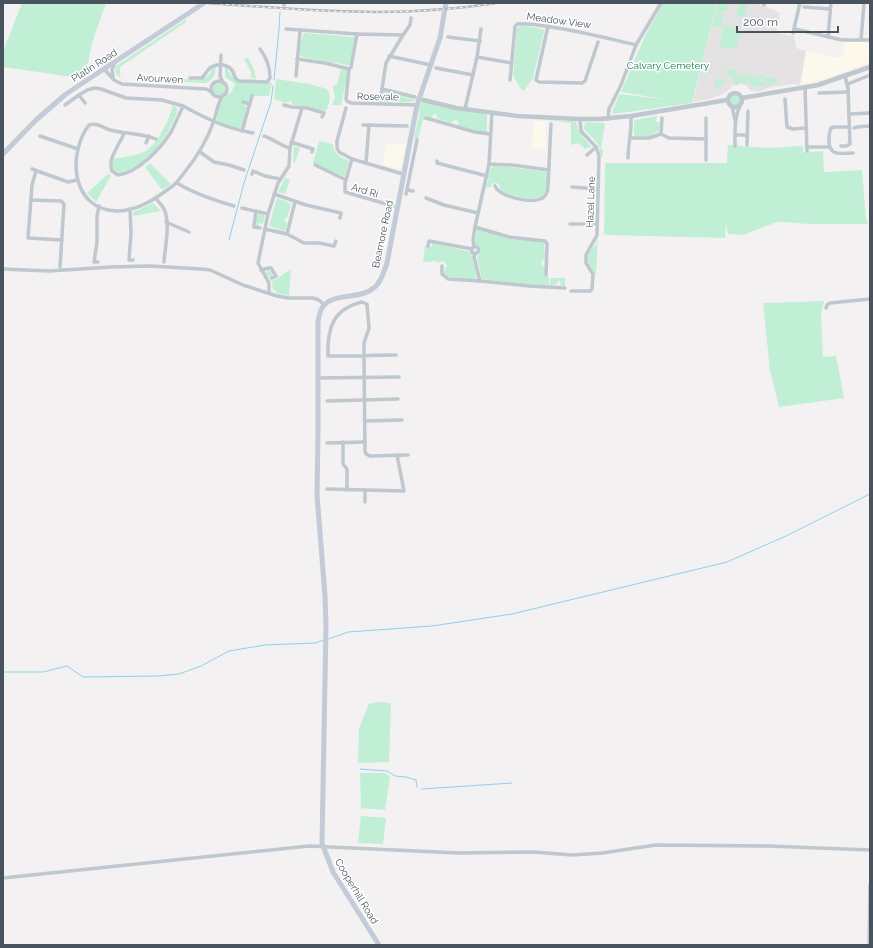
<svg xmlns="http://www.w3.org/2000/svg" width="873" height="948" font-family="Raleway,sans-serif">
<rect width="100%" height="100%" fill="#f3f1f1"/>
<g fill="#fcf8ec">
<path d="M844 42H870V62L831 77 800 85 806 51 834 57H843Z"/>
<path d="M534 121H546V149L531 148Z"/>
<path d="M387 144H406L400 169 382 164Z"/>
</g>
<path fill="#e4e2e3" d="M717 3H757L780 13 776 33 794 36 796 48 806 51 800 85 793 84 767 88 762 91H752L745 85 740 84 732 86 726 92 720 95 709 99 693 102Z"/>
<g fill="#c1efd6">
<path d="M22 3H106L92 43 86 72 72 77 3 67V52Z"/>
<path d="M663 3H717L692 103 614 114 612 112 619 95 620 94 669 100 621 92 644 38Z"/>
<path d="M718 3H728L726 12 717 10Z"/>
<path d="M739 3H747L744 17 736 15Z"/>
<path d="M716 12 724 14 721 27 713 26Z"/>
<path d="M186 19V22L120 67V76L123 79C116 76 114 72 116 66Z"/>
<path d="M521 25 543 29 544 32 533 78 524 91 521 89 513 76 517 29Z"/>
<path d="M724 25 741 30C737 47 739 53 719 46Z"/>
<path d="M304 33 354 37 355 38 350 64 347 65 302 57 300 54C300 48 301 39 304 33Z"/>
<path d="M248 57 254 70 256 79 251 78V72L244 59Z"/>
<path d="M215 67C217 74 212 79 207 83L184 82 185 79C192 80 202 82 207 76H208L211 71 210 70Z"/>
<path d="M225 67 229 69 228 71 237 82 268 83 270 82 272 84 269 96H251L249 100 243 104 247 107 242 126 238 129 217 121C218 111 221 95 231 93L235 84 225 77Z"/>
<path d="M721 68 736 71 735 73 744 77 750 86 743 83H740L736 86 733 78 727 74V71L721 69Z"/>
<path d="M341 69 346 70 348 73 341 105H332L335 98 333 85H337Z"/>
<path d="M750 73 780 80 773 85H770L758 76Z"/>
<path d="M747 74 759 79 768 86 753 87 745 77Z"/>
<path d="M716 78 725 80 726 78 729 80 724 82 720 88 719 86 714 87Z"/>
<path d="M276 79 310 84 327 89C332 97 329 104 326 111L304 106 293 105 291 101 286 103 274 99Z"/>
<circle cx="219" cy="89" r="6"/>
<path d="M383 91 416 100 412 102H379L380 95Z"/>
<circle cx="735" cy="99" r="5.5"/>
<path d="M423 102 487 113V133L459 126 458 121 455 120 451 123 437 118V115L434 114 432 117H427L426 120H423L418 139 414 138 420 111 418 110 420 104Z"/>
<path d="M173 105 177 108C178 112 176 115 174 119 165 142 144 167 120 173L112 170 113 159C123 157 135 156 144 152 157 146 170 118 173 105Z"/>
<path d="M657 116 656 122H660L659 131 649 136H634V121L635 120Z"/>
<path d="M547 119 557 120 558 121H576L578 130 591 147 585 149 578 143 571 145V123L547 120Z"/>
<path d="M586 122 605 123 601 149 603 150 602 158 598 144 584 129V125Z"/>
<path d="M319 141 333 144C334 155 340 157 349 161L345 175 344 176 331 172 313 163Z"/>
<path d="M728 145 767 148 803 146V152L823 151 824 172 862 170 866 219 868 224H808L785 222H777L743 235 728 234 726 224 725 238 606 235 604 234 605 163H727Z"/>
<path d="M294 146 300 148 295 163 293 162Z"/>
<path d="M150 163 171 184 162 190 145 167Z"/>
<path d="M493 166 510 167 547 172C552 209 523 199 500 191L499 184 496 183 492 184 491 187 486 188 491 168Z"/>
<path d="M108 174 111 176 96 202 87 193Z"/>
<path d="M285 178 290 180 285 194 278 192Z"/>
<path d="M277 198 290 203 291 205 287 218H285V221L287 223 286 230 284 231 269 226Z"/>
<path d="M153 203 161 211 133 216V212Z"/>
<path d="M258 214H261L265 216 263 224 260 223 258 226H256L255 223Z"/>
<path d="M477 229 508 239 542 241 544 243 545 259 542 261 541 264 545 267V276L549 277V285H526L482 279 477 258 480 252V249L475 243Z"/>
<path d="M598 236 596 275 589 264 588 258 589 252 596 244Z"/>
<path d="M433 243 471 252 477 277 474 279 449 277 443 274 447 266 445 262 442 261 437 263V261L423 262 425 246 431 247Z"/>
<path d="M291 269 289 296 276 293V290H273L272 282 266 273 267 271H270L273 275 271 278 273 281Z"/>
<path d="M550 278H565V287L560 285V281H558L556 285H550Z"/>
<path d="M824 301 821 315 823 357 836 356 844 398 779 407 770 370 763 303Z"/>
<path d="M377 702 391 703 389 762 358 763 359 728 369 704Z"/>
<path d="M360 773H385L390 776 385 810 361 808Z"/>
<path d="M361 816 386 818 383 844 358 843Z"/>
</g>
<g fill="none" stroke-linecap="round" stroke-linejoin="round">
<g stroke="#8fd1eb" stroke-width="1">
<path d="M274 80 279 29 280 12"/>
<path d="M229 240 244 183 271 102 273 86"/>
<path d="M329 639 348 632 432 626 512 614 727 562 786 536 870 494"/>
<path d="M3 672H43L67 666 83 677 158 676 179 674 201 666 229 651 265 645 315 643 324 640"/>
<path d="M360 769 387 771 395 776 406 777 416 780 417 787"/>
<path d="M422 789 512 783"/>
</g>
<g stroke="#bfc7cf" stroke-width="3.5">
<path d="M284 5 285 3"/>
<path d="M764 5 765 3"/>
<path d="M804 7 830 9"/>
<path d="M411 18 410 25 403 35 357 34 351 67 349 69 346 99 347 101 351 103 417 105"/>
<path d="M548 26 536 80 539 82 582 83 585 81 598 42"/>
<path d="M286 29 357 34"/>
<path d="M795 29 842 40H870"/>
<path d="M793 33 800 3"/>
<path d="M448 37 480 41"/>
<path d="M828 37 831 3"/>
<path d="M861 40 864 3"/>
<path d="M221 55 220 76 223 83"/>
<path d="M389 56 431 65"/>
<path d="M477 57 511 63"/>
<path d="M297 59 325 63 349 69"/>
<path d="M436 68 473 75"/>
<path d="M104 69 114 80 122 84 206 89 212 92"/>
<path d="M296 76 300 31"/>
<path d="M113 77 112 70 115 62"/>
<path d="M190 78H202C204 76 206 72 208 70 214 63 226 63 232 70 234 73 234 76 236 79L239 81 267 82 270 78C270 66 267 58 260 49"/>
<path d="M510 80 515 27 517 24C531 23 544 26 557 28 584 32 610 39 636 45"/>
<circle cx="219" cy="89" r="8"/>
<path d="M848 84 870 75"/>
<path d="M805 88 807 151"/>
<path d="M382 89 415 97"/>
<path d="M819 93 848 92"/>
<path d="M79 95 85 103"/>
<path d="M381 95 386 63 403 35"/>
<path d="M785 99 787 127 793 129 805 128"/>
<path d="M243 102 250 104"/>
<path d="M65 105 79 95 87 90 95 88 101 89 126 98 162 100 183 106"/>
<path d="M284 105 292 107 307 108 324 113 322 117"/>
<path d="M732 106 735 120"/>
<path d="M346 108 337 141V148L339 152 352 159 403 174"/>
<path d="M465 109 477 57 481 29"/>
<path d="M849 114 870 113"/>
<path d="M426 118 475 132 490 134"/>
<path d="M608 119 609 109 621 85 636 45 661 3"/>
<path d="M363 125 407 126"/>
<path d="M849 127H834L831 128C829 132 829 136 829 141 829 157 842 153 853 153"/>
<path d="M854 128 857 127 870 126"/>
<path d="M242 131 252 96"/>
<path d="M124 133C120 145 107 158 112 171L118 175C138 173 161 148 171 132 175 124 179 115 183 106 207 119 225 128 253 133"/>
<path d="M661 134 662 118"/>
<path d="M735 135H747"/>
<path d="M40 136 78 149"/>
<path d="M264 136C274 139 280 146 290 148"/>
<path d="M630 138H649L661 134 669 138 706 139"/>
<path d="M156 139C141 133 126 134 110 130 103 128 97 122 89 125 67 154 71 210 117 211 139 211 158 197 174 185 178 181 181 177 184 173 197 157 206 143 213 123 217 113 217 104 223 95"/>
<path d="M291 142 313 149 312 152"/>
<path d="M146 143 149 136"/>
<path d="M747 145 748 111"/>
<path d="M735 146C735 131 734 117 741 104"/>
<path d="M841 146H846L850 144 848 88 845 76"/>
<path d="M807 147H829"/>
<path d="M200 152 214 162 229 165 244 170"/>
<path d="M587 155 596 147"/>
<path d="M628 158C628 144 632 131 631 116"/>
<path d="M352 159 345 183V192L393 206"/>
<path d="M706 160V118"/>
<path d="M437 161V163L487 176"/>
<path d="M366 162 369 125"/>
<path d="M489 164 512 165 549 170"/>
<path d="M315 165 346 180"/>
<path d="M32 169 68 182 77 180"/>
<path d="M36 171 32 185 28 238 62 240"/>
<path d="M252 174 253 171 265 176 280 179"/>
<path d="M177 183C195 194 213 200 234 206"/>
<path d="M495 186C499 197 530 203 540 199 546 197 548 191 548 186L551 124"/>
<path d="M572 187 598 189"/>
<path d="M407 190 413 191"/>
<path d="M274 194 306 205 341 213 340 218"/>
<path d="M406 194 417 140"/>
<path d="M156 198C158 202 163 206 165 211 170 226 165 247 164 262"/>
<path d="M426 198 444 205 478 213"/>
<path d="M31 200 61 201 64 204 60 267"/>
<path d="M242 208 268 214"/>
<path d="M130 209 131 233 129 260H133"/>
<path d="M256 211 254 225V227L260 228"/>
<path d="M166 222 189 232"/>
<path d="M570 224H597"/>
<path d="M475 227 509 237 545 241 547 244 546 275"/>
<path d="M265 229 287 234 304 243H319L334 246 336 241"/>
<path d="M287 234 295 202"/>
<path d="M428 246 429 241 472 249"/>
<circle cx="475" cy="250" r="3.5"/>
<path d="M474 247 473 240 475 227 489 164 492 112"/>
<path d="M475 254 474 257 480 281 529 286 565 288"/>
<path d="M98 262H94L97 242V216L99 206"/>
<path d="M442 266V274L448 279 480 281"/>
<path d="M3 269 49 271 111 267 150 266 201 269 210 270 243 285 277 296 288 298H313L319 300 324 305"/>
<path d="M261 270 269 268H271L276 276 272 278"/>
<path d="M571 291H590L592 289 593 274 586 263V255L597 235 599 155 596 147 581 131 580 119"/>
<path d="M269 293V283L258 263 268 214 278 183 289 166 290 148 302 108"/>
<path d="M826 308 827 305 830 303 870 299"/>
<path d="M396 355C385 355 374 355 364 356H328C327 328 333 309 362 302L367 304 369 328 364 343V356L365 451 366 454 370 456 408 455"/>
<path d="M318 378 399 377"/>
<path d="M327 401 398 399"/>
<path d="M365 421 402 420"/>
<path d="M343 442V464L347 469V490"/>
<path d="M327 443 365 442"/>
<path d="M327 489 404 491 397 455"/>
<path d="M365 490V502"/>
<path d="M3 878 309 846 459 853 533 852 573 855 602 853 656 845 768 846 870 850"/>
<path d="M869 945 870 885"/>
</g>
<g stroke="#bfc7cf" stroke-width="4.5">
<circle cx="735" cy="100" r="7"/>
<path d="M742 98 818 85 870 67"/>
<path d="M419 99 456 108 517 116 580 119H600L631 116 727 100"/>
</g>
<g stroke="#c2cbd7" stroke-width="5">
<path d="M3 154 36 120 66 94 204 3"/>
<path d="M379 945 333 872 322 843 326 625 325 596 317 495 318 433V322C321 285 357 305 376 286 382 280 384 271 387 263L417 105 440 38 446 3"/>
</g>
<defs>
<path id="rail" d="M208 3C264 7 320 12 376 12 416 12 457 9 497 3"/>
</defs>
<use href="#rail" stroke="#b3b5bb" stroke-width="2.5"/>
<use href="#rail" stroke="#fff" stroke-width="1" stroke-dasharray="3" stroke-linecap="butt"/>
</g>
<g text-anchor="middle" stroke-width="3" stroke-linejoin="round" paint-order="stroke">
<g font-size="10" fill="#49535e" stroke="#fff">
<text transform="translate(559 20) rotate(8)" y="4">Meadow View</text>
<text transform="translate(94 65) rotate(-33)" y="4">Platin Road</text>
<text transform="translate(160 78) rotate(3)" y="4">Avourwen</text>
<text transform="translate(378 96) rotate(1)" y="4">Rosevale</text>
<text transform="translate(365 190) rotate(16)" y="4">Ard Rí</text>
<text transform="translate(590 202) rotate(-88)" y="4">Hazel Lane</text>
<text transform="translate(382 234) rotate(-78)" y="4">Beamore Road</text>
<text transform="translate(357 891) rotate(59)" y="4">Cooperhill Road</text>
</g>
<g font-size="10" fill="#197f53" stroke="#fff">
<text x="668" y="69">Calvary Cemetery</text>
</g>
</g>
<rect width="873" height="948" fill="none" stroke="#49535e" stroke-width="8"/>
<path d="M737 26v6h101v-6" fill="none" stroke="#49535e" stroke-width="2"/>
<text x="743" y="26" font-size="12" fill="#49535e" stroke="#ffffff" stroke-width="3" paint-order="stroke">200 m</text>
</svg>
